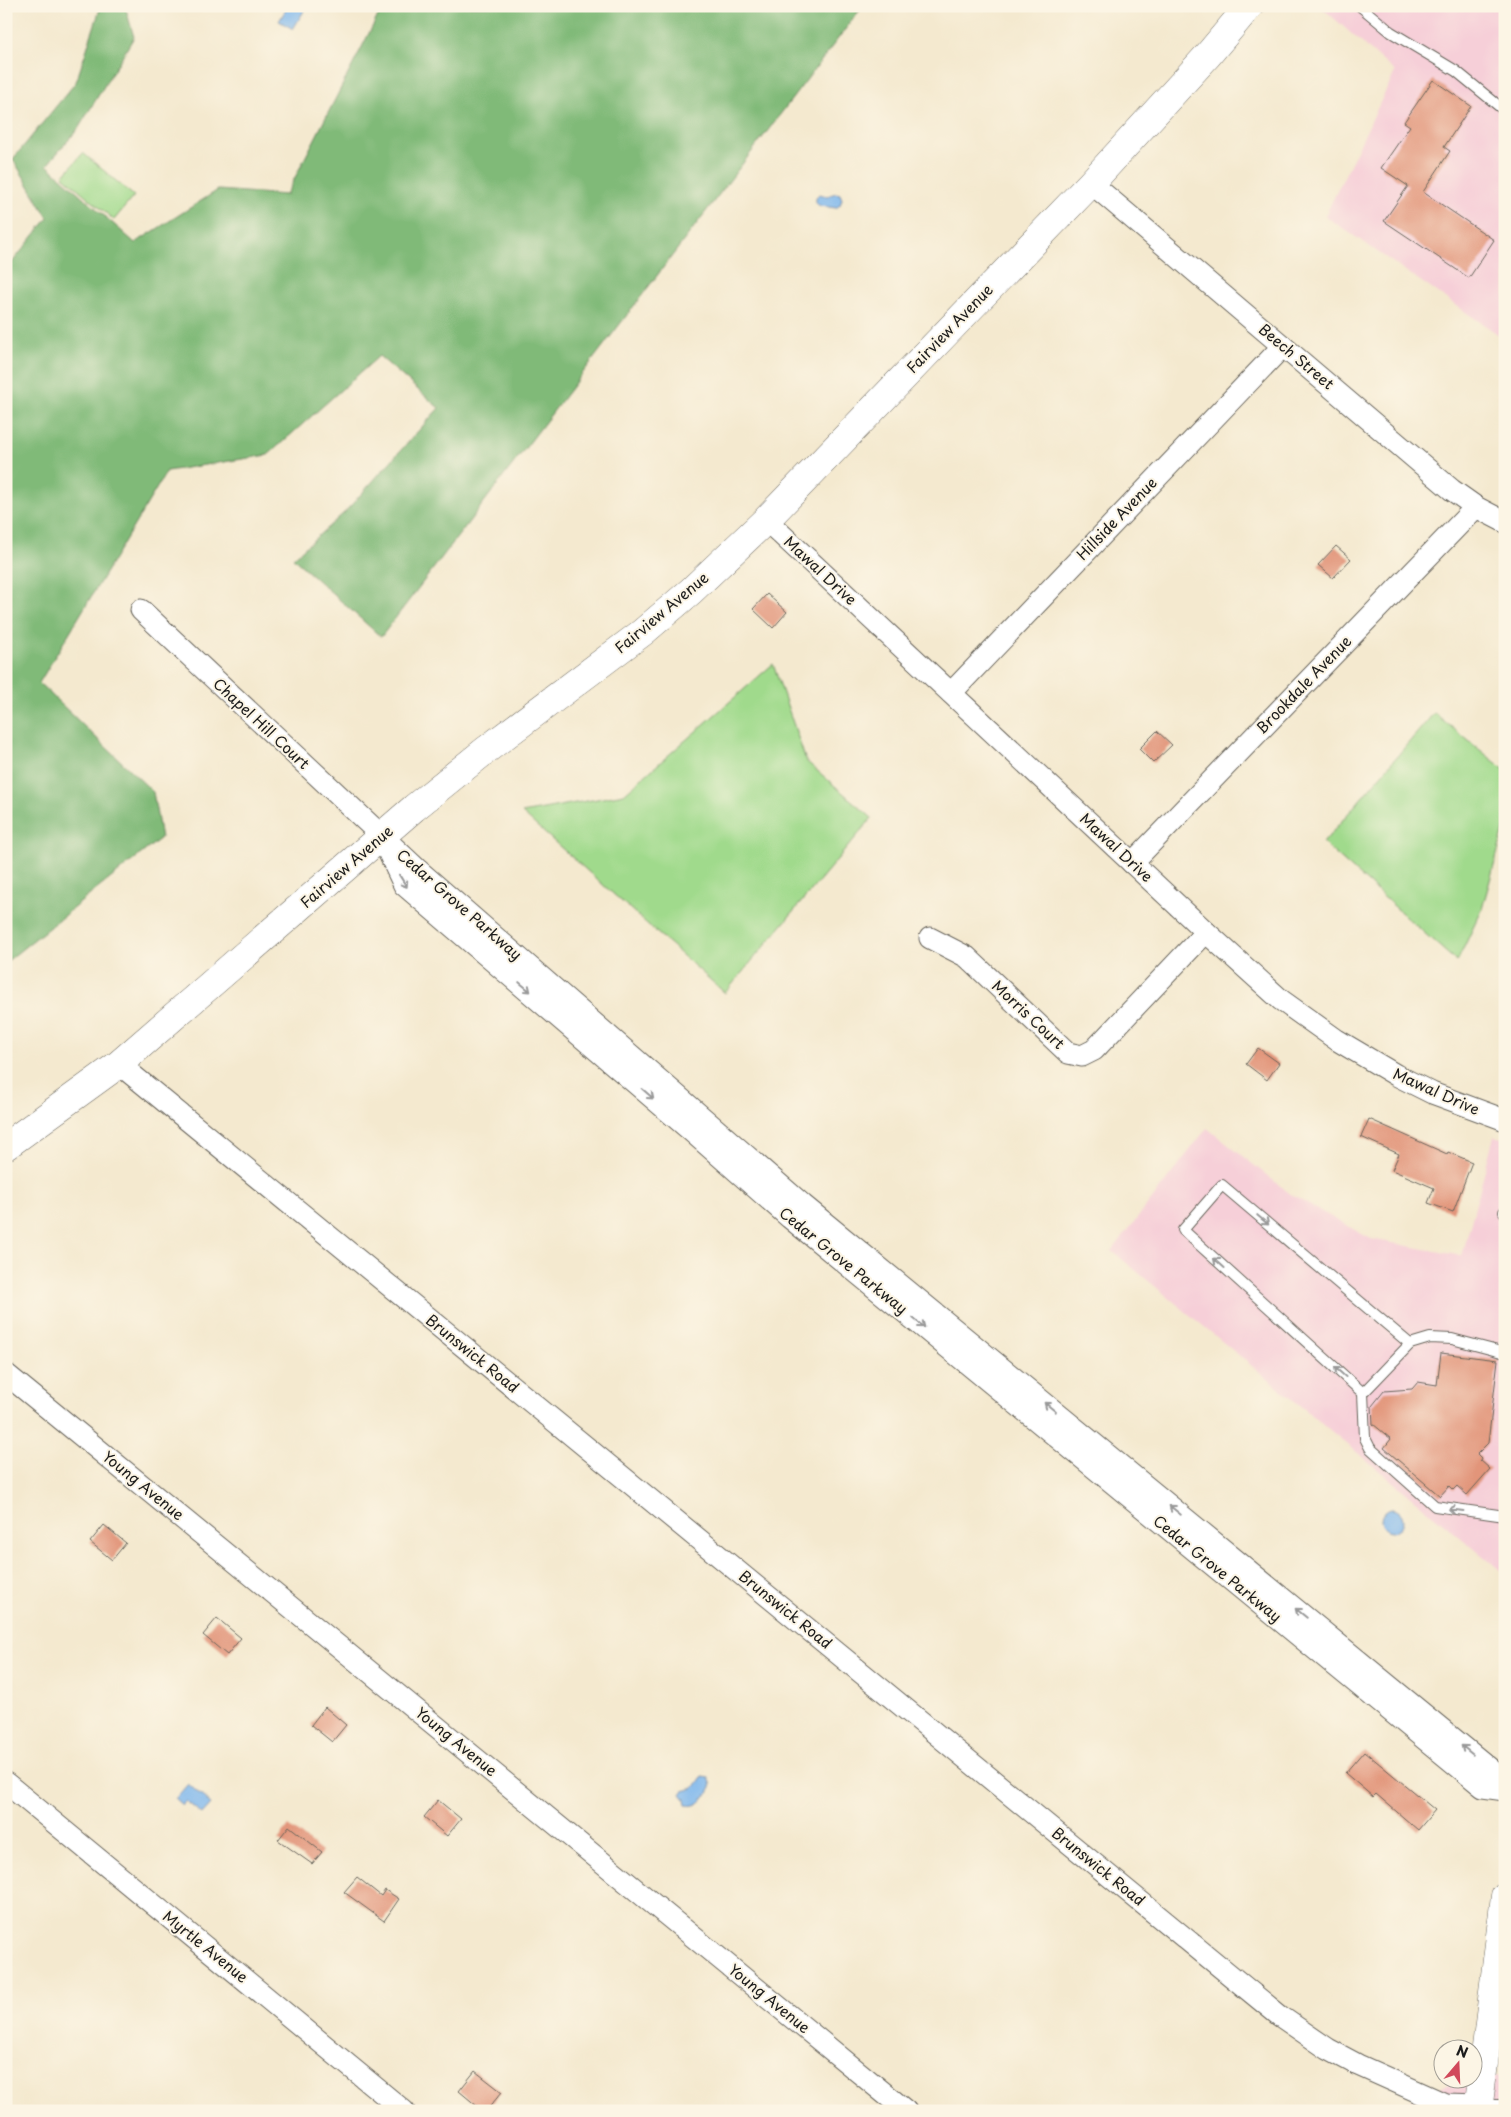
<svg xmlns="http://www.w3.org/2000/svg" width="1511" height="2117" font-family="'Playpen Sans',sans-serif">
<rect width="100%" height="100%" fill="#fcf5e5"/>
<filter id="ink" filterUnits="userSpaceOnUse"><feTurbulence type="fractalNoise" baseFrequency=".02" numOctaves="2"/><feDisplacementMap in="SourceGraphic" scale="10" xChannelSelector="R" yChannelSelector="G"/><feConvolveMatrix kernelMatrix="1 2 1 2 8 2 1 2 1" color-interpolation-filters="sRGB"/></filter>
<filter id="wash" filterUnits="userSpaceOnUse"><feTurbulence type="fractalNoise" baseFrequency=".0096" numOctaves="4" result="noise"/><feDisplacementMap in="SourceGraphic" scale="20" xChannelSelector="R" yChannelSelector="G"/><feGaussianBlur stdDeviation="1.12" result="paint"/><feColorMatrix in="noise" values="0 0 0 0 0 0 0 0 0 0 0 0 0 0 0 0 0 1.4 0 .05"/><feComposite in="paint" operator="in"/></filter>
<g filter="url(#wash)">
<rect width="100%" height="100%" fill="#f4e9cf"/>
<g fill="#f6cfd8">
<path d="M1320 6H1505V339L1325 216 1395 72Z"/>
<path d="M1207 1128 1293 1196 1371 1239 1462 1256 1494 1136 1505 1139V1574L1112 1251Z"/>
<path d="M1505 2076V2111H1400L1405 2103 1453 2082Z"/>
</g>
<g fill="#a0da8c" stroke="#5e7b54">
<path d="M83 153 134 196 114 220 63 176Z"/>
<path d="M773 664 806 761 872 818 725 993 522 813 624 794Z"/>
<path d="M1434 713 1505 770V826L1482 909 1457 962 1323 843Z"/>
</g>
<path fill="#80ba78" stroke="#4e6b4a" d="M101 6H125L134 37 78 129 47 165 135 243 218 190 286 195 383 6H863L381 637 293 558 344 513 439 408 379 356 268 455 167 471 39 683 153 792 161 838 6 962V270L48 218 13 159 76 82Z"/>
<g fill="#7bb6ed" stroke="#4c6984">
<path d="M288 6H307L293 29 279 21Z"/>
<path d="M836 193 840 194 842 199 840 205 836 208 820 206 816 203V197L819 194 827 196Z"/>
<circle cx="1392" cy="1520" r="11"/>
<path d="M702 1777 709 1778 712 1785C706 1796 700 1808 686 1805L685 1799 681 1794 683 1791 694 1788Z"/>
<path d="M188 1784 211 1804 202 1814 186 1801 182 1805 175 1799Z"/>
</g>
<g id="blocks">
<g fill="#e2957a">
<path d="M1433 80 1471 106 1444 147 1450 151 1423 192 1494 240 1469 278 1384 221 1408 186 1381 168 1410 126 1404 122Z"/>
<path d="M1336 546 1351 559 1333 578 1318 565Z"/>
<path d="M767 594 787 612 773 628 753 609Z"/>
<path d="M1157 731 1172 745 1153 763 1139 749Z"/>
<path d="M1258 1048 1279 1063 1267 1080 1246 1064Z"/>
<path d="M1369 1119 1447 1154 1448 1152 1472 1162 1453 1212 1428 1203 1434 1188 1392 1170 1399 1154 1361 1137Z"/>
<path d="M1441 1353 1498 1360 1488 1443 1477 1454 1481 1458 1480 1460 1490 1469 1467 1495 1457 1486 1453 1490 1449 1486 1440 1496 1384 1448 1391 1439 1373 1424 1372 1406 1384 1391 1412 1389 1418 1382 1437 1385Z"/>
<path d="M104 1525 126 1543 112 1560 90 1542Z"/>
<path d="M217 1618 241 1638 227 1655 203 1635Z"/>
<path d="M325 1707 346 1725 332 1742 311 1725Z"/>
<path d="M1364 1751 1435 1810 1418 1830 1376 1794 1373 1797 1345 1773Z"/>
<path d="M438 1800 461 1819 447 1836 424 1817Z"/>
<path d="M289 1826 322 1852 312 1864 278 1840Z"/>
<path d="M357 1877 381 1896 385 1890 399 1899 384 1921 344 1892Z"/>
<path d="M475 2071 502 2092 486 2111H483L459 2091Z"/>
</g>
</g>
</g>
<g filter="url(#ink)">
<use href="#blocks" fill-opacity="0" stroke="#68645b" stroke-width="1"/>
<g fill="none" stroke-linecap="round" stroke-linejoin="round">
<defs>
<g id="lane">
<path d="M1360 6 1391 32 1456 71 1505 111"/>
<path d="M1504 1212 1505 1213"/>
<path d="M1505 1353 1452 1339 1430 1338 1410 1344 1222 1185 1183 1230 1363 1393 1365 1438 1370 1448 1435 1506 1505 1516"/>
<path d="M1363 1393 1410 1344"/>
<path d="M1480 2105H1505"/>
</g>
<g id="street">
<path d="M1091 183 1452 490 1476 507 1505 522"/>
<path d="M766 520 1206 932 1281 1000 1337 1040 1396 1075 1432 1093 1505 1120"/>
<path d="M141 610 417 869 803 1205 1505 1781"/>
<path d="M951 693 1283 346"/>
<path d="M386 847 404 885 690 1130 790 1218 1483 1787 1505 1790"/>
<path d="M1132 863 1476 507"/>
<path d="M930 938 967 957 1068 1053 1082 1056 1094 1050 1206 932"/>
<path d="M119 1064 1280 2016 1328 2049 1358 2065 1445 2104 1479 2105"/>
<path d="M6 1374 906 2111"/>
<path d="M6 1783 404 2111"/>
</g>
<path id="secondary" d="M6 1146 119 1064 414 808 486 750 643 632 691 591 766 520 1091 183 1208 55 1249 6"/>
<path id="primary" d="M1478 2111 1505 1896"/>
</defs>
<use href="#lane" stroke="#68645b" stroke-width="12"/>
<use href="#street" stroke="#68645b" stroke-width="23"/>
<use href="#secondary" stroke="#68645b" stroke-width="29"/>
<use href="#primary" stroke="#68645b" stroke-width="29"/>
<use href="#lane" stroke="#fff" stroke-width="10"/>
<use href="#street" stroke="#fff" stroke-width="21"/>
<use href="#secondary" stroke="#fff" stroke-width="28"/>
<use href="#primary" stroke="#fff" stroke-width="28"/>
</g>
<defs><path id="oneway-shaft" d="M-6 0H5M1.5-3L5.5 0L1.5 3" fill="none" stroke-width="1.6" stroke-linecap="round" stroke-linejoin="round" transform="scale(1.25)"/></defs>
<g stroke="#999">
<use href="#oneway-shaft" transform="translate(403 881) rotate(58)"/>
<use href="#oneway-shaft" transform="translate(525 987) rotate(40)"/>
<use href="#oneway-shaft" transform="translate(648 1094) rotate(41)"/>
<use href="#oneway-shaft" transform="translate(1263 1220) rotate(40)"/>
<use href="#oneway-shaft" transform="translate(1219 1263) rotate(-138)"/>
<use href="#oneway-shaft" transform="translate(919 1323) rotate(39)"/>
<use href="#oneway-shaft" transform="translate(1340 1372) rotate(-138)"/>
<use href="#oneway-shaft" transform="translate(1050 1407) rotate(-141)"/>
<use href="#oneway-shaft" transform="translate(1175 1510) rotate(-141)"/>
<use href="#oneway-shaft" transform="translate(1456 1510) rotate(-173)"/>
<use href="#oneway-shaft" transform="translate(1301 1613) rotate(-141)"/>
<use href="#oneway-shaft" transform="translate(1467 1750) rotate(-141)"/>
</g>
</g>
<g text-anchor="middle" stroke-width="4" stroke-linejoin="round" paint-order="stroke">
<g font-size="15" fill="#1c1c1c" stroke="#fcf5e5">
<text transform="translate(950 329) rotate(-46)" y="5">Fairview Avenue</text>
<text transform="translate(1296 357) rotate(40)" y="5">Beech Street</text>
<text transform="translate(1117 519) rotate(-46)" y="5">Hillside Avenue</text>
<text transform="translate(820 571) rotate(43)" y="5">Mawal Drive</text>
<text transform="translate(662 613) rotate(-40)" y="5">Fairview Avenue</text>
<text transform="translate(1304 685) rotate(-46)" y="5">Brookdale Avenue</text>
<text transform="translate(261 724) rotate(43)" y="5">Chapel Hill Court</text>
<text transform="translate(1116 848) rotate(43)" y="5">Mawal Drive</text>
<text transform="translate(347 867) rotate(-41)" y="5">Fairview Avenue</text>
<text transform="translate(459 905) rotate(41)" y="5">Cedar Grove Parkway</text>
<text transform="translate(1028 1015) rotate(43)" y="5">Morris Court</text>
<text transform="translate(1436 1092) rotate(24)" y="5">Mawal Drive</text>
<text transform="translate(843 1261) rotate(39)" y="5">Cedar Grove Parkway</text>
<text transform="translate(472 1354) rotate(39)" y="5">Brunswick Road</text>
<text transform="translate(143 1486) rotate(39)" y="5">Young Avenue</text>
<text transform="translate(1217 1569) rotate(39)" y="5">Cedar Grove Parkway</text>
<text transform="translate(785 1610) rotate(39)" y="5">Brunswick Road</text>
<text transform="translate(456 1742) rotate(39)" y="5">Young Avenue</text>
<text transform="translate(1098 1867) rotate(39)" y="5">Brunswick Road</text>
<text transform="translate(205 1947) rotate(39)" y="5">Myrtle Avenue</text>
<text transform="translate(769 1999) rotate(39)" y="5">Young Avenue</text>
</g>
</g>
<rect width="1511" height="2117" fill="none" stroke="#fcf5e5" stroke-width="25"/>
<g transform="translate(1458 2064) rotate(19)"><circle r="24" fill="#fcf5e5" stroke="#a29e95"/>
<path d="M0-4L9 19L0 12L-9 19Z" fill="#d1495b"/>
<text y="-8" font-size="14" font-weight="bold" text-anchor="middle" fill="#1c1c1c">N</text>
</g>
</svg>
